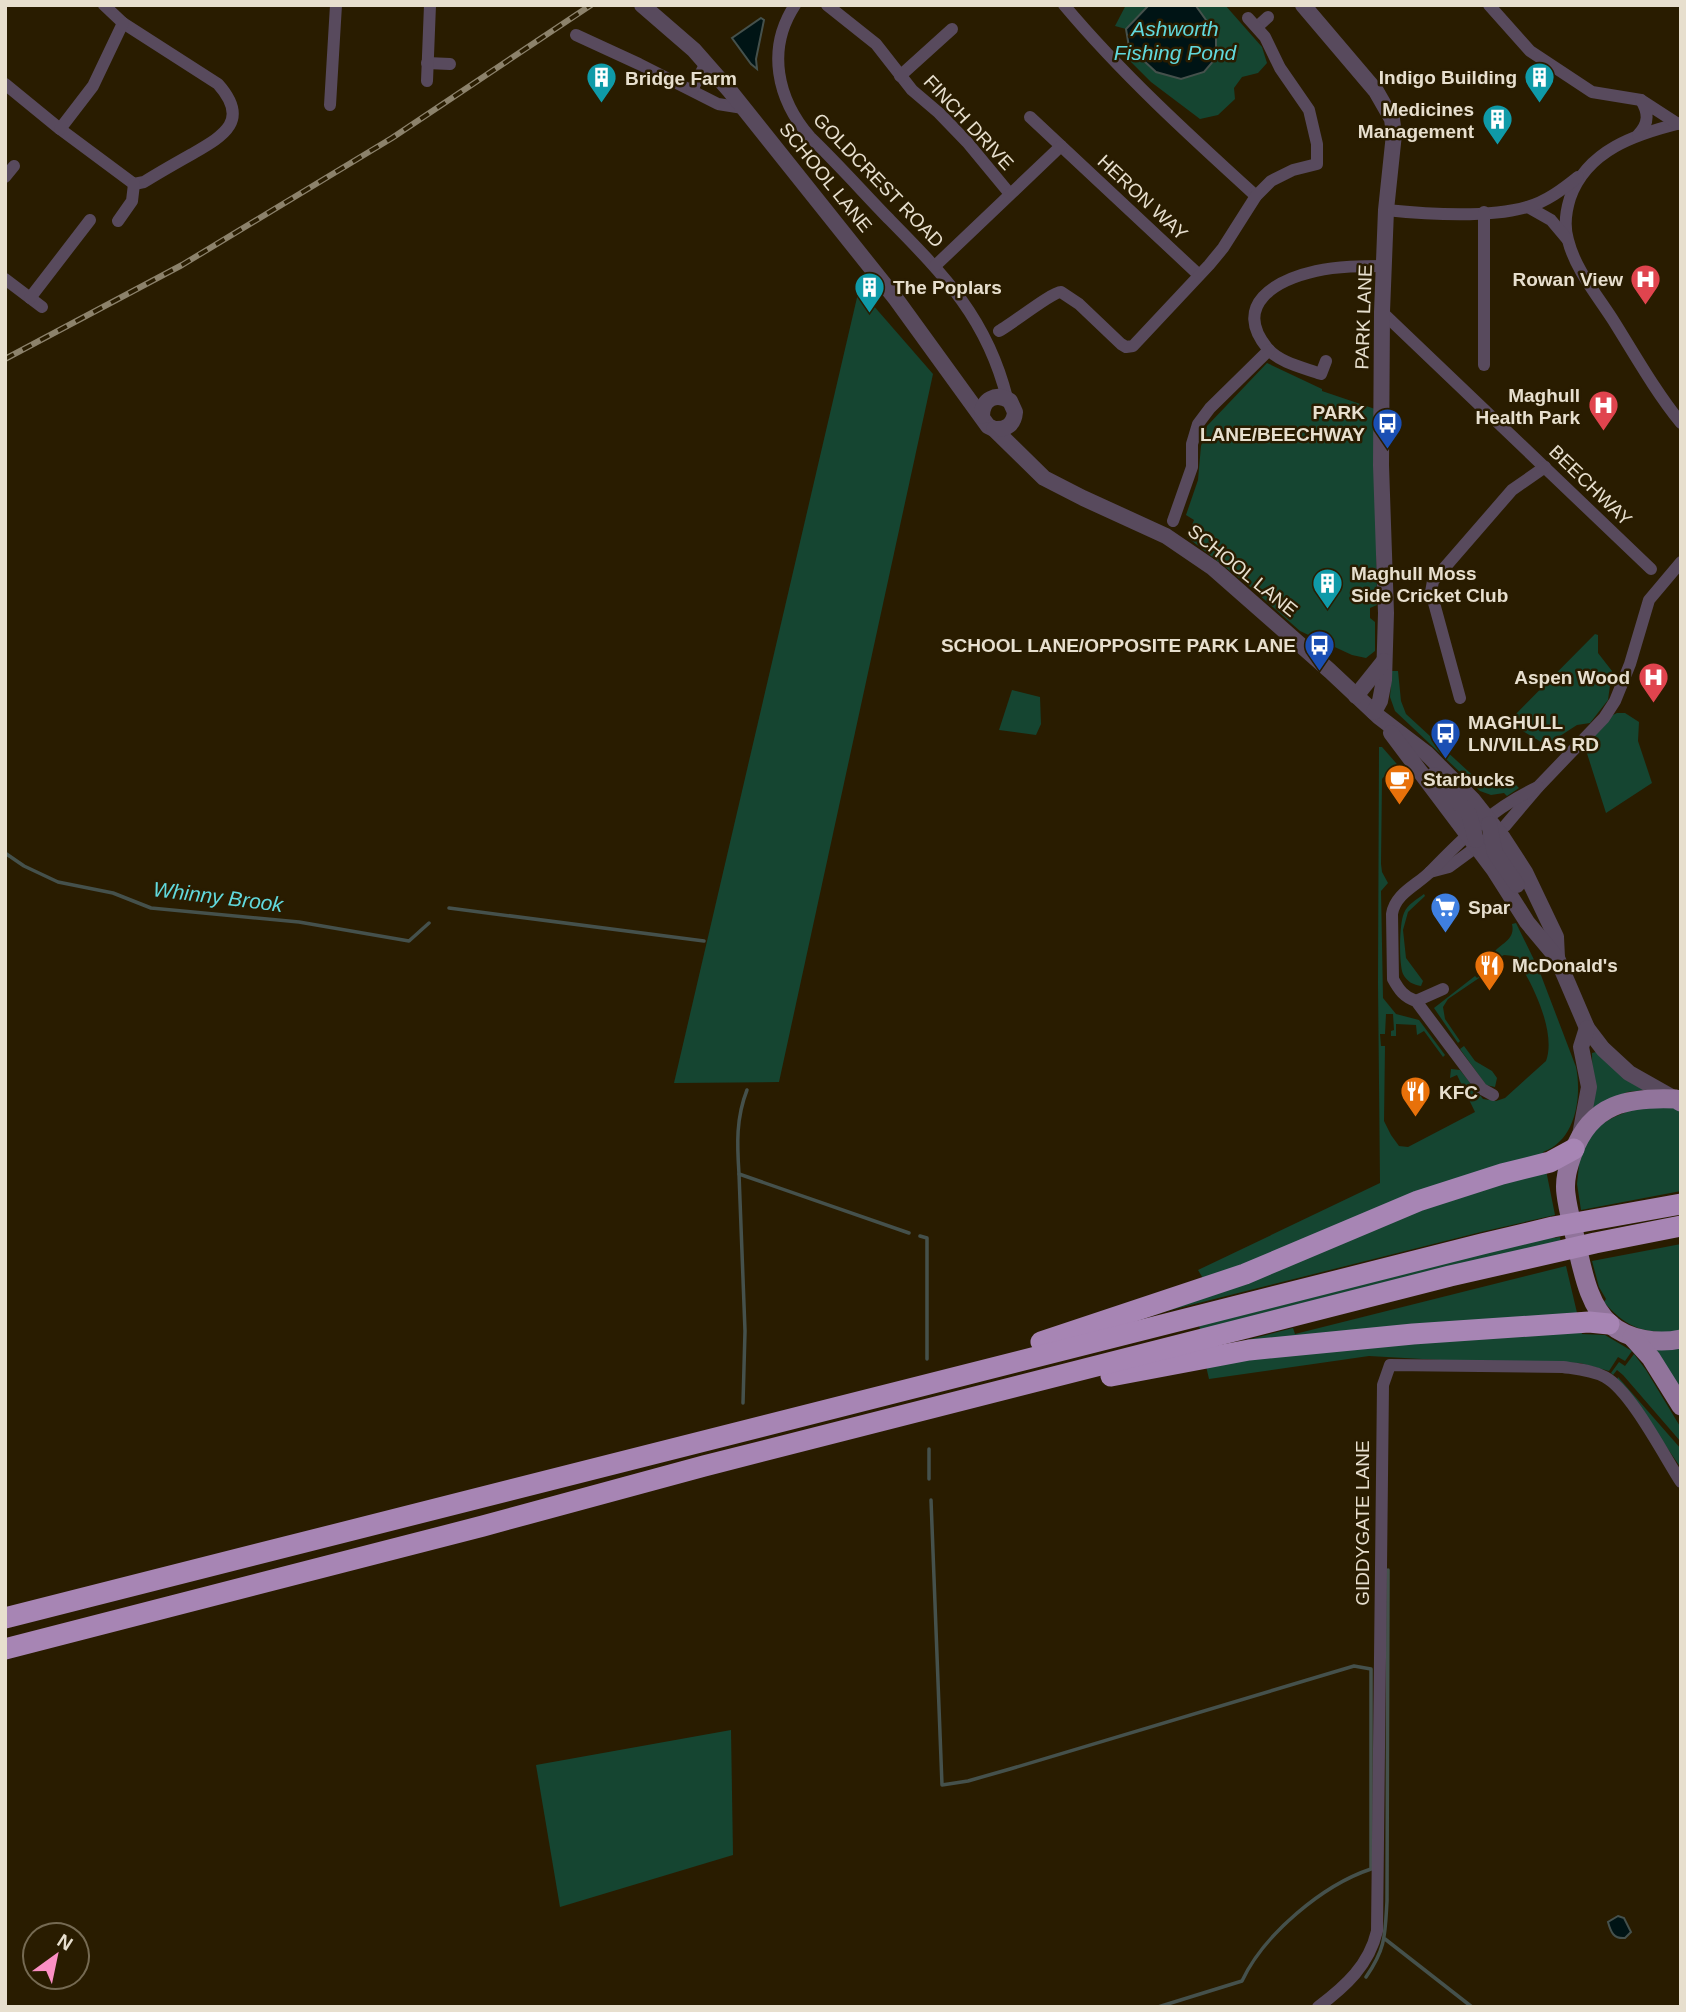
<svg xmlns="http://www.w3.org/2000/svg" width="1686" height="2012" font-family="Arial,sans-serif">
<rect width="100%" height="100%" fill="#291c00"/>
<g fill="#154531">
<path d="M1126 5H1149L1126 29 1115 26Z"/>
<path d="M1194 5H1225L1262 47 1267 63 1258 73 1242 77 1234 88 1235 99 1218 115 1200 119 1151 82 1130 61 1129 47 1156 72 1196 7Z"/>
<path d="M859 289 933 374 779 1082 674 1083Z"/>
<path d="M1267 363 1322 389V391L1375 409 1377 605 1370 608V618L1375 622V651L1366 658 1352 655 1300 631 1248 585 1187 537 1194 520 1186 515 1198 480 1201 446 1207 426Z"/>
<path d="M1595 634 1598 635V653L1612 671 1608 700 1590 723 1577 725 1546 745 1508 722Z"/>
<path d="M1392 671H1398L1401 701 1406 714 1481 783 1511 780 1519 788 1507 796 1504 793 1491 795 1480 791 1395 711 1390 697Z"/>
<path d="M1012 690 1040 697 1041 724 1036 735 999 730Z"/>
<path d="M1617 713H1625L1639 722 1638 741 1652 783 1606 813 1584 744 1611 716Z"/>
<path d="M1379 747H1382L1403 771 1390 769 1382 779 1381 864 1382 872 1388 883 1381 891 1383 998 1396 1014 1419 1020 1445 1055 1443 1057 1424 1031 1417 1035 1416 1025 1396 1024V1036H1391V1031L1394 1030 1393 1014H1386L1385 1034H1380L1381 1046H1385L1384 1121 1391 1135 1399 1146 1408 1147 1475 1112 1457 1075 1450 1078 1451 1069 1460 1070 1483 1099 1496 1101 1505 1098 1546 1061C1557 1032 1531 979 1514 956L1504 955 1494 960 1491 957C1498 943 1516 942 1512 924L1516 923 1539 970 1576 1067C1582 1097 1576 1140 1543 1152L1545 1157 1204 1280 1198 1270 1380 1183 1378 983Z"/>
<path d="M1424 894 1425 896 1408 912 1403 930 1406 958 1423 981 1421 986C1414 985 1407 982 1403 974 1399 964 1399 924 1404 913 1408 904 1416 900 1424 894Z"/>
<path d="M1488 965 1482 976 1448 999 1443 1007 1445 1019 1460 1041 1458 1043 1434 1008 1475 976 1477 978 1481 975 1479 971Z"/>
<path d="M1464 1046 1475 1061 1492 1071 1497 1078 1495 1087 1486 1085 1460 1049Z"/>
<path d="M1600 1051 1645 1090 1627 1092 1593 1110 1592 1053Z"/>
<path d="M1648 1104 1681 1109V1191L1581 1210 1577 1184 1579 1165 1576 1164C1590 1122 1610 1118 1648 1104Z"/>
<path d="M1546 1170 1555 1215 1481 1232 1131 1320 1357 1231Z"/>
<path d="M1551 1235 1552 1238 1560 1237 1561 1244 1201 1333 1198 1322Z"/>
<path d="M1681 1244V1332C1646 1334 1627 1329 1604 1302L1606 1299 1599 1287 1592 1261Z"/>
<path d="M1566 1266 1578 1317 1204 1351 1293 1328 1295 1334Z"/>
<path d="M1581 1328 1582 1334 1605 1335 1632 1351 1625 1361 1618 1357 1609 1371 1580 1363 1440 1360 1369 1356 1209 1379 1206 1366 1261 1358Z"/>
<path d="M1681 1348V1393L1654 1349Z"/>
<path d="M1634 1354 1646 1370 1681 1428V1442L1623 1375 1617 1370 1613 1375 1611 1373 1619 1362 1625 1366Z"/>
<path d="M1618 1377 1681 1449V1468L1632 1397 1617 1380Z"/>
<path d="M731 1730 733 1855 560 1907 536 1765Z"/>
</g>
<g fill="#001415" stroke="#45514c" stroke-width="2">
<path d="M1149 5 1196 6 1216 34V58L1204 72 1181 79 1156 72 1129 47 1126 29Z"/>
<path d="M761 18 764 20 756 59 757 69 751 64 732 38Z"/>
<path d="M1618 1916 1624 1918 1631 1932 1625 1938C1614 1939 1611 1933 1608 1922Z"/>
</g>
<g fill="none" stroke-linecap="round" stroke-linejoin="round">
<g stroke="#45514c" stroke-width="3.5">
<path d="M5 853 24 866 58 882 113 893 151 908 299 922 409 941 429 923"/>
<path d="M449 908 704 941"/>
<path d="M739 1174C737 1144 736 1118 747 1090"/>
<path d="M920 1236 927 1238V1359"/>
<path d="M743 1403 745 1331 739 1174 909 1233"/>
<path d="M929 1479V1449"/>
<path d="M931 1500 942 1785 968 1781 1010 1769 1354 1666 1371 1669V1869C1323 1885 1264 1934 1242 1981L1158 2007"/>
<path d="M1385 1939 1472 2007"/>
<path d="M1366 1977C1386 1948 1385 1935 1387 1901L1388 1570"/>
</g>
<g stroke="#584a5d" stroke-width="12">
<path d="M795 5C766 49 777 99 810 137 837 163 862 191 888 218 944 275 987 318 1007 398"/>
<path d="M827 5 876 44 912 90 939 113 967 142 1010 194"/>
<path d="M1064 5C1122 74 1189 135 1256 196"/>
<path d="M1489 5 1530 51 1592 92 1641 100"/>
<path d="M1257 27 1268 17"/>
<path d="M576 35 639 64 718 104 743 108"/>
<path d="M427 63 450 64"/>
<path d="M900 76 952 29"/>
<path d="M427 81 430 5"/>
<path d="M5 84 60 129 134 184 144 182C160 172 176 163 192 154 223 136 251 121 218 84L123 23 104 5"/>
<path d="M692 90 706 63"/>
<path d="M330 105 336 5"/>
<path d="M1030 117 1199 275"/>
<path d="M1681 123C1636 134 1587 150 1570 198 1566 211 1564 227 1568 240 1575 269 1597 295 1613 320 1635 355 1655 391 1681 423"/>
<path d="M60 129 93 86 123 23"/>
<path d="M1638 135C1649 124 1649 113 1641 100L1678 124"/>
<path d="M5 177 14 166"/>
<path d="M1528 207 1551 220 1567 239"/>
<path d="M1386 210C1425 214 1489 218 1527 207 1546 202 1563 189 1578 177"/>
<path d="M118 221 132 201 134 184"/>
<path d="M935 266 1061 146"/>
<path d="M5 279 42 307"/>
<path d="M30 298 90 220"/>
<path d="M1382 312 1651 569"/>
<path d="M999 331C1012 324 1052 292 1061 292L1079 304 1121 344 1126 347 1133 346 1209 265 1223 248 1256 196 1271 181 1293 170 1317 164V144L1309 110 1280 68 1265 37 1248 18"/>
<path d="M1326 361 1321 374C1305 368 1280 363 1268 349 1231 305 1276 280 1316 271 1338 266 1362 266 1385 266"/>
<path d="M1484 365V212"/>
<path d="M1173 521 1192 467V444L1198 424 1210 408 1269 350"/>
<path d="M1460 698 1431 592 1433 581 1512 490 1545 467"/>
<path d="M1430 872 1449 867 1505 826 1538 787 1604 718 1615 701 1630 664 1649 600 1681 562"/>
<path d="M1416 1001 1443 989"/>
<path d="M1493 1095 1482 1089 1416 1001C1404 997 1399 990 1393 979L1392 914C1395 893 1418 885 1431 871 1464 837 1494 807 1538 787"/>
<path d="M1318 2007C1346 1986 1369 1965 1377 1931L1383 1385 1390 1365 1563 1367C1577 1369 1592 1370 1605 1377 1631 1391 1664 1456 1681 1482"/>
</g>
<g stroke="#584a5d" stroke-width="16">
<path d="M642 5 694 50 730 91 896 299 988 426 994 429 1044 478 1083 498 1166 536 1213 568 1330 671 1379 717 1426 753 1473 800 1503 838 1525 872 1556 937 1557 958"/>
<path d="M1303 5 1376 91 1392 119 1394 134 1386 210 1382 312 1381 465 1386 613 1384 680 1380 701 1374 712"/>
<path d="M982 416C982 399 996 392 1010 401L1015 412C1014 424 1007 430 994 429"/>
<path d="M1356 696 1384 661"/>
<path d="M1391 733 1494 870 1527 922 1557 958 1587 1028 1603 1049 1629 1073 1675 1099"/>
<path d="M1434 775 1469 814 1476 840"/>
<path d="M1489 824 1495 853 1517 885"/>
<path d="M1580 1135 1589 1087 1581 1047 1587 1028"/>
</g>
<g stroke="#91749b" stroke-width="19">
<path d="M1681 1102 1676 1099C1629 1097 1591 1103 1573 1153 1568 1167 1564 1180 1566 1194 1568 1212 1574 1230 1577 1247 1583 1272 1589 1306 1610 1324 1628 1340 1658 1344 1681 1339"/>
<path d="M1632 1337 1651 1358 1681 1406"/>
</g>
<g stroke="#a785b4" stroke-width="21">
<path d="M1041 1342 1245 1274 1418 1201 1502 1174 1550 1162 1574 1149"/>
<path d="M1111 1376 1249 1350 1413 1334 1589 1322 1609 1324"/>
<path d="M5 1618 1482 1244 1553 1227 1681 1204"/>
<path d="M5 1649 483 1526 704 1466 1450 1276 1595 1243 1681 1226"/>
</g>
<defs>
<path id="rail" d="M5 359 182 265 392 138 591 5"/>
</defs>
<use href="#rail" stroke="#8c826b" stroke-width="6"/>
<use href="#rail" stroke="#291c00" stroke-width="3.5" stroke-dasharray="10" stroke-linecap="butt"/>
</g>
<defs>
<symbol id="building-pin" viewBox="-11 -11 22 30"><path d="M0 17L-7.5 6A9.5 9.5 0 1 1 7.5 6Z" fill="#0f9aa8" stroke="#291c00"/><path d="M-4-6H4V6H1V3H-1V6H-4ZM-2.5-4.3h1.7v1.8h-1.7ZM.8-4.3h1.7v1.8H.8ZM-2.5-1h1.7V.8h-1.7ZM.8-1h1.7V.8H.8Z" fill="#fff"/></symbol>
<symbol id="hospital-pin" viewBox="-11 -11 22 30"><path d="M0 17L-7.5 6A9.5 9.5 0 1 1 7.5 6Z" fill="#e0444e" stroke="#291c00"/><path d="M-5-5h3v3.5h4V-5h3V5h-3V1.5h-4V5h-3Z" fill="#fff"/></symbol>
<symbol id="bus-pin" viewBox="-11 -11 22 30"><path d="M0 17L-7.5 6A9.5 9.5 0 1 1 7.5 6Z" fill="#1a4fb4" stroke="#291c00"/><path d="M-5-6H5V4H4V6H2V4H-2V6H-4V4H-5ZM-3.5-4V0h7V-4ZM-3.5 1.2v1.5H-2V1.2ZM2 1.2v1.5H3.5V1.2Z" fill="#fff"/></symbol>
<symbol id="cafe-pin" viewBox="-11 -11 22 30"><path d="M0 17L-7.5 6A9.5 9.5 0 1 1 7.5 6Z" fill="#e8710a" stroke="#291c00"/><path d="M-5.5-4.5H6V0H3Q3 3.5 0 3.5H-2.5Q-5.5 3.5-5.5 0ZM3-3.2v2h1.7v-2ZM-6 4.5H4V6H-6Z" fill="#fff"/></symbol>
<symbol id="supermarket-pin" viewBox="-11 -11 22 30"><path d="M0 17L-7.5 6A9.5 9.5 0 1 1 7.5 6Z" fill="#3f7fe0" stroke="#291c00"/><path d="M-6-5.5h2.5l.6 2H6L4.5 2H-2.5L-4.4-4H-6ZM-1.5 3.2a1.3 1.3 0 1 0 .1 0ZM3 3.2a1.3 1.3 0 1 0 .1 0Z" fill="#fff"/></symbol>
<symbol id="restaurant-pin" viewBox="-11 -11 22 30"><path d="M0 17L-7.5 6A9.5 9.5 0 1 1 7.5 6Z" fill="#e8710a" stroke="#291c00"/><path d="M-5-6h1v4h1v-4h1v4h1v-4h1v5L-1.5 .5V6h-2V.5L-5-1ZM5-6V6H3V1.5H1.5Q1.5-4 5-6Z" fill="#fff"/></symbol>
</defs>
<g fill-rule="evenodd">
<use href="#building-pin" x="1522" y="60" width="35" height="47"/>
<use href="#building-pin" x="584" y="60" width="35" height="47"/>
<use href="#building-pin" x="1480" y="102" width="35" height="47"/>
<use href="#hospital-pin" x="1628" y="262" width="35" height="47"/>
<use href="#building-pin" x="852" y="270" width="35" height="47"/>
<use href="#hospital-pin" x="1586" y="388" width="35" height="47"/>
<use href="#bus-pin" x="1370" y="406" width="35" height="47"/>
<use href="#building-pin" x="1310" y="566" width="35" height="47"/>
<use href="#bus-pin" x="1302" y="628" width="35" height="47"/>
<use href="#hospital-pin" x="1636" y="660" width="35" height="47"/>
<use href="#bus-pin" x="1428" y="716" width="35" height="47"/>
<use href="#cafe-pin" x="1382" y="762" width="35" height="47"/>
<use href="#supermarket-pin" x="1428" y="890" width="35" height="47"/>
<use href="#restaurant-pin" x="1472" y="948" width="35" height="47"/>
<use href="#restaurant-pin" x="1398" y="1074" width="35" height="47"/>
</g>
<g text-anchor="middle" stroke-width="5" stroke-linejoin="round" paint-order="stroke">
<g font-size="19" font-weight="bold" fill="#e7dfce" stroke="#291c00" text-anchor="start">
<text x="1517" y="84" text-anchor="end">Indigo Building</text>
<text x="625" y="85">Bridge Farm</text>
<text x="1474" y="116" text-anchor="end">Medicines<tspan x="1474" dy="22">Management</tspan></text>
<text x="1623" y="286" text-anchor="end">Rowan View</text>
<text x="893" y="294">The Poplars</text>
<text x="1580" y="402" text-anchor="end">Maghull<tspan x="1580" dy="22">Health Park</tspan></text>
<text x="1365" y="419" text-anchor="end">PARK<tspan x="1365" dy="22">LANE/BEECHWAY</tspan></text>
<text x="1351" y="580">Maghull Moss<tspan x="1351" dy="22">Side Cricket Club</tspan></text>
<text x="1296" y="652" text-anchor="end">SCHOOL LANE/OPPOSITE PARK LANE</text>
<text x="1630" y="684" text-anchor="end">Aspen Wood</text>
<text x="1468" y="729">MAGHULL<tspan x="1468" dy="22">LN/VILLAS RD</tspan></text>
<text x="1423" y="786">Starbucks</text>
<text x="1468" y="914">Spar</text>
<text x="1512" y="972">McDonald's</text>
<text x="1439" y="1099">KFC</text>
</g>
<g font-size="19" fill="#e7dfce" stroke="#291c00">
<text transform="translate(969 122) rotate(47)" y="7">FINCH DRIVE</text>
<text transform="translate(826 177) rotate(51)" y="7">SCHOOL LANE</text>
<text transform="translate(879 180) rotate(46)" y="7">GOLDCREST ROAD</text>
<text transform="translate(1143 197) rotate(43)" y="7">HERON WAY</text>
<text transform="translate(1363 317) rotate(-88)" y="7">PARK LANE</text>
<text transform="translate(1591 485) rotate(44)" y="7">BEECHWAY</text>
<text transform="translate(1243 570) rotate(39)" y="7">SCHOOL LANE</text>
<text transform="translate(1362 1523) rotate(-90)" y="7">GIDDYGATE LANE</text>
</g>
<g font-size="21" font-style="italic" fill="#61d9dd" stroke="#291c00">
<text x="1175" y="36">Ashworth<tspan x="1175" dy="24">Fishing Pond</tspan></text>
<text transform="translate(218 897) rotate(7)" y="7">Whinny Brook</text>
</g>
</g>
<rect width="1686" height="2012" fill="none" stroke="#e7dfce" stroke-width="14"/>
<g transform="translate(56 1956) rotate(33)"><circle r="33" fill="#291c00" stroke="#756a52" stroke-width="2"/>
<path d="M0-5L12 26L0 18L-12 26Z" fill="#fb8fc4"/>
<text y="-10" font-size="19" font-weight="bold" text-anchor="middle" fill="#e7dfce">N</text>
</g>
</svg>
